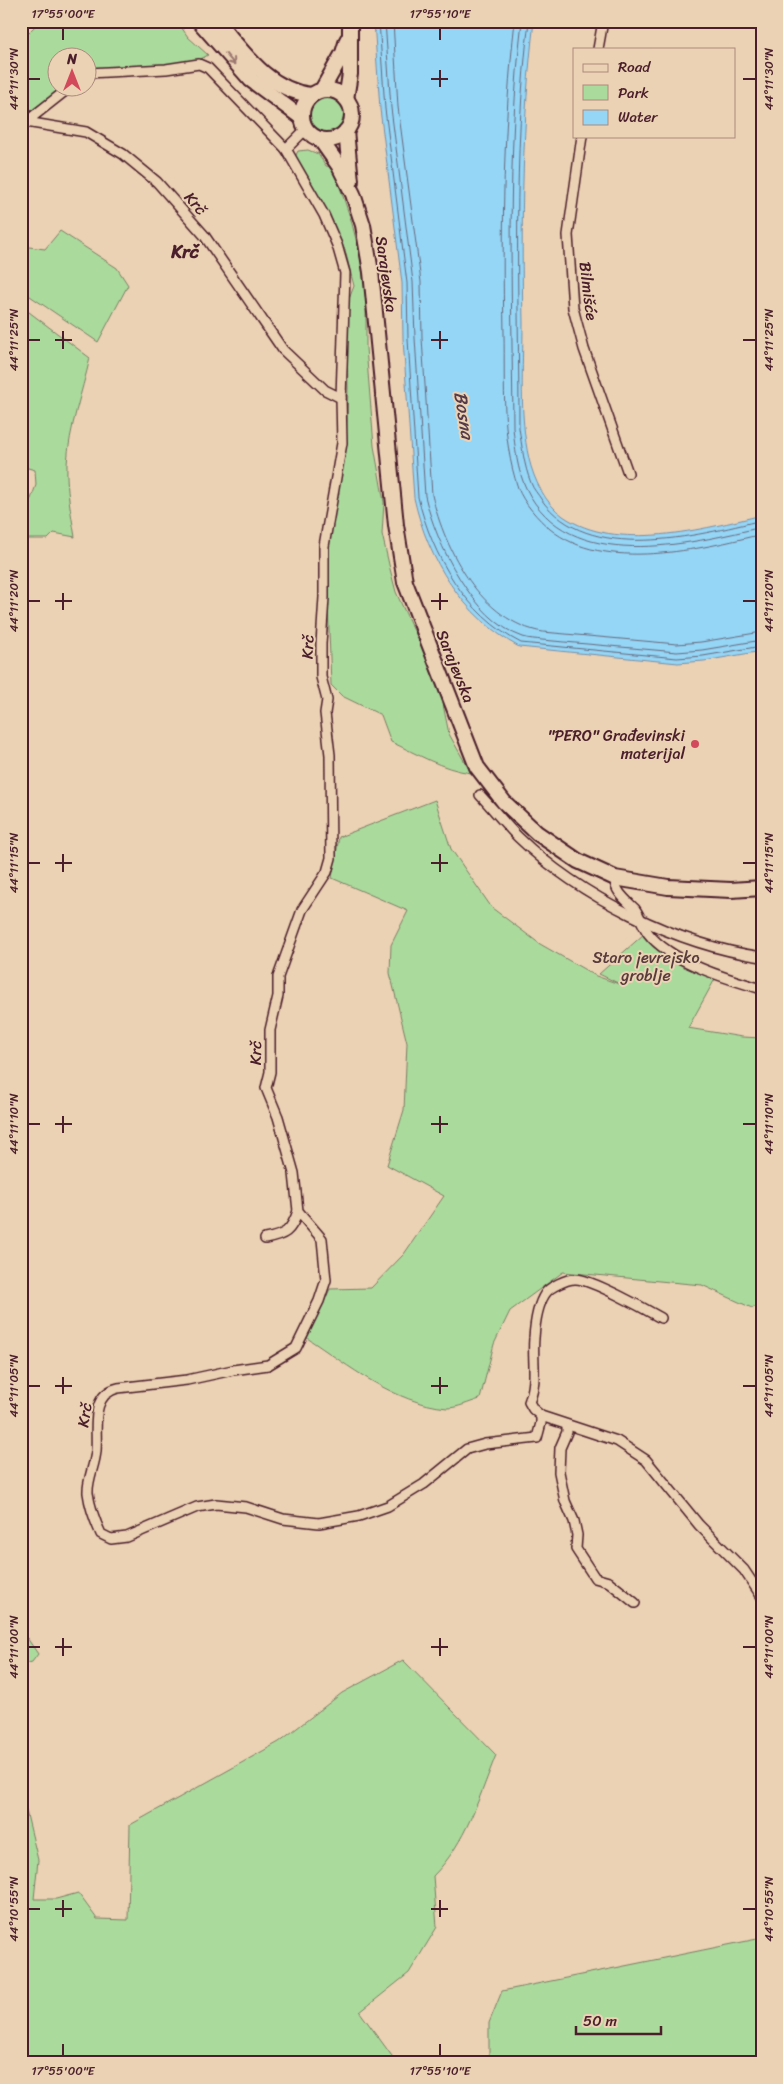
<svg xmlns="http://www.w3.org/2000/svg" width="783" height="2084" font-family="Sriracha,sans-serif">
<rect width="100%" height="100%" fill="#ecd2b4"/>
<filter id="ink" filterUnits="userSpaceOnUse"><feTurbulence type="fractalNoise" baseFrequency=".02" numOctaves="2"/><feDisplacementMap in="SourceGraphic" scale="10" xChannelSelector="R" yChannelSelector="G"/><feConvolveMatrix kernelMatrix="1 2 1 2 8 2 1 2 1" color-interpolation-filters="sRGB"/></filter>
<g filter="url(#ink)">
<g fill="#aadb9c" stroke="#7a7d64">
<path d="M40 21H177L188 37 208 55C184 71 118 68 88 70V58H58V88H62L32 110 21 109V40Z"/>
<circle cx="326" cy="115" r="18"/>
<path d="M308 150 318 154 326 166 333 167 351 220 360 255 366 296V348L374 446 384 502 382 534 390 569 396 592 410 623 437 675 449 734 471 773C441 769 418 754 391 742L381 715 342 696 331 685 327 575 330 537 346 445 348 388 346 307 354 286 345 250 320 198 295 157 298 151Z"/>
<path d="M60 231 117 268 128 285 98 342 21 290V246L45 249Z"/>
<path d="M21 306 90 358C82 393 69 428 67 464 66 488 71 513 75 537L54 533 48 539H27L21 528V512L31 499 36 485 35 470 21 466Z"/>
<path d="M435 800 451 849 492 908 540 944 596 976 622 985 599 974 644 934 715 979 688 1028 742 1037 762 1038V1303L752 1308 702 1285 563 1272 510 1311 494 1344 480 1399C470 1402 457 1408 447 1408 394 1403 349 1366 307 1338L330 1289 371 1288 404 1254 444 1196 387 1165 404 1110 407 1043 390 973 391 945 408 911 332 878 339 837Z"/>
<path d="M27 1638 38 1654 32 1662 21 1665V1643Z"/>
<path d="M403 1660 496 1755C479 1797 466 1843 433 1876L437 1927 409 1973 360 2012 397 2063H21V1790L38 1860 34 1899H56L78 1893 97 1919 128 1920 130 1825 279 1742 342 1693Z"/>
<path d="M762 1938V2063H489V2023L502 1991Z"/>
</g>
<path fill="#95d6f6" stroke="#778da5" d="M374 21H534C522 122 521 222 523 323 523 368 519 415 529 459 534 480 545 503 563 516 616 553 704 529 762 515V651L704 661 678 663 519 647C463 616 428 561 414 498L403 339 402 283 380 109Z"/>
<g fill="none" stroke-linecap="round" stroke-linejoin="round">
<g stroke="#68687c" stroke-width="1">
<path d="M379 21 385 109 407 283 408 339 418 497C432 556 466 615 521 643L677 658 703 656 762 646"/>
<path d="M385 21 391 108 413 282 415 338 425 496C436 544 473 620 523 637 529 639 536 639 542 640L677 652 702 650 762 640"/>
<path d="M393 21 398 107 421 282 422 338 432 495C445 551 482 622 543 632L677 644 701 642 762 632"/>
<path d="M515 21C503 126 502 229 504 334 505 386 501 438 518 488 523 502 538 519 550 529 604 573 701 549 762 534"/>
<path d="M522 21C506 157 512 292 513 428 515 447 517 470 526 488 568 575 689 544 762 527"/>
<path d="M529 21C512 156 519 292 519 428 522 446 524 466 531 483 533 489 538 494 541 499 588 565 696 536 762 520"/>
</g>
<defs>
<g id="minor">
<path d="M598 49 603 21"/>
<path d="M88 73 166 69 199 64 208 68 286 149 324 215 337 245 345 273 341 398 342 443 324 546V597L321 644V677L327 700 325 713 330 755 331 858 327 872 302 910 278 977V996L270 1030V1072L266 1088 278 1117 294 1173 298 1211 322 1239 326 1280 319 1301 296 1348 268 1365 233 1370 187 1380 118 1388C89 1395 98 1429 96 1451 95 1465 87 1480 88 1493 90 1508 95 1521 101 1534L111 1539 127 1537 197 1507 216 1504 246 1507 283 1519 319 1523 359 1516 388 1506 424 1484 467 1449 485 1444 537 1438 541 1423V1416"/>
<path d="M69 88 26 122 86 132 123 154 157 182 204 235 283 350 325 390 341 398"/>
<path d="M582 136 568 235 573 308 584 349 628 473"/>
<path d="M286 149 306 129"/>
<path d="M480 795C493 809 505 824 518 837 580 897 677 945 762 957"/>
<path d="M615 878C614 891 626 900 635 909 640 916 643 926 648 933 670 962 728 979 762 989"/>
<path d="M265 1239C285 1235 291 1232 298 1211"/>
<path d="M661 1318C647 1310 589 1278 575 1279 567 1279 549 1287 545 1294 537 1306 535 1323 534 1338 532 1360 538 1381 529 1402L533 1409 541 1416 617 1441 646 1460 699 1525 744 1570 762 1597"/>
<path d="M567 1426V1432L560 1448 559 1472 565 1501 574 1521 577 1535 576 1549 595 1578 609 1582 635 1603"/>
</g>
<g id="secondary">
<path d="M199 21 251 80 302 118"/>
<path d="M217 21C243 52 268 90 311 95"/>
<circle cx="327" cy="115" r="25"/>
<path d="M322 90 343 53 347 40"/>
<path d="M346 99 350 74V21"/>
<path d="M346 131 351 181"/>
<path d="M320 139 339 166 353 194 363 225 371 272 396 525 405 582 477 767 504 802 537 833 578 861 615 878 668 887 731 890 762 888"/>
</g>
</defs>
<use href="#minor" stroke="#4a1f2b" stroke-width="12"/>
<use href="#secondary" stroke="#4a1f2b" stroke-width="18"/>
<use href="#minor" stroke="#ecd2b4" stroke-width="9"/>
<use href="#secondary" stroke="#ecd2b4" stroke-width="14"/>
</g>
<defs><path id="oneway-shaft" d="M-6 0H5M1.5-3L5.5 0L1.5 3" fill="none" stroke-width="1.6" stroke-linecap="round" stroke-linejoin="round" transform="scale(1.25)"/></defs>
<use stroke="#9b7870" href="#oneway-shaft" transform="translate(230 59) rotate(50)"/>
</g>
<path fill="none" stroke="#4a1f2b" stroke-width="2" d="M63 28V40M440 28V40M440 70V87M28 79H40M431 79H448M743 79H756M63 331V349M440 331V349M28 340H40M55 340H72M431 340H448M743 340H756M63 593V610M440 593V610M28 601H40M55 601H72M431 601H448M743 601H756M63 854V872M440 854V872M28 863H40M55 863H72M431 863H448M743 863H756M63 1116V1133M440 1116V1133M28 1124H40M55 1124H72M431 1124H448M743 1124H756M63 1377V1394M440 1377V1394M28 1386H40M55 1386H72M431 1386H448M743 1386H756M63 1638V1656M440 1638V1656M28 1647H40M55 1647H72M431 1647H448M743 1647H756M63 1900V1917M440 1900V1917M28 1909H40M55 1909H72M431 1909H448M743 1909H756M63 2044V2056M440 2044V2056"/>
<circle fill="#d1495b" stroke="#ecd2b4" stroke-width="2" cx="695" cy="744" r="5"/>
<g text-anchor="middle" stroke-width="4" stroke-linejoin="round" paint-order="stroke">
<g font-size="16" fill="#4a1f2b" stroke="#ecd2b4">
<text transform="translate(196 203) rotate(49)" y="6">Krč</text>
<text transform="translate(387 274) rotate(82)" y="6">Sarajevska</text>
<text transform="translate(589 291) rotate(83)" y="6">Bilmišće</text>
<text transform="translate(307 647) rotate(-88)" y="6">Krč</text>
<text transform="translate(456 666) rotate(68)" y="6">Sarajevska</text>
<text transform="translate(255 1053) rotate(-89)" y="6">Krč</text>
<text transform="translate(84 1415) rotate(-81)" y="6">Krč</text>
</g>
<g font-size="16" fill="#4a1f2b" stroke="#ecd2b4" text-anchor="end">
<text x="685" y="741">"PERO" Građevinski<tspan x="685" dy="18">materijal</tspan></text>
</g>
<g font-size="16" fill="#583b3c" stroke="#ecd2b4">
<text x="646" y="963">Staro jevrejsko<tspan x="646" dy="18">groblje</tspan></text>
</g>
<g font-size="18" font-weight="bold" fill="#4a1f2b" stroke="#ecd2b4">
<text x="185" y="258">Krč</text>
</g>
<g font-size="18" font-style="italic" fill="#553a49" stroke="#ecd2b4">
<text transform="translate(464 415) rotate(81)" y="6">Bosna</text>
</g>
</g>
<rect width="783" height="2084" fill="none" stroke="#ecd2b4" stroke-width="55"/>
<rect x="573" y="48" width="162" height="90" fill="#ecd2b4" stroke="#ab8a7d"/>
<rect x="583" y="64" width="25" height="8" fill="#ecd2b4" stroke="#ab8a7d"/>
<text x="618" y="72" font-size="15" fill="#4a1f2b">Road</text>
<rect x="583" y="85" width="25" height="15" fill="#aadb9c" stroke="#ab8a7d"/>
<text x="618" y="98" font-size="15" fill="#4a1f2b">Park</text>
<rect x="583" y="110" width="25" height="15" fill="#95d6f6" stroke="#ab8a7d"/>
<text x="618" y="122" font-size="15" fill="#4a1f2b">Water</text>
<g transform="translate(72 72)"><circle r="24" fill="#ecd2b4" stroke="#ab8a7d"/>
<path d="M0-4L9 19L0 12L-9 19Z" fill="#d1495b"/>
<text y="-8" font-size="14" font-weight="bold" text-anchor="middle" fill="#4a1f2b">N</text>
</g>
<path d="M576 2026v8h85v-8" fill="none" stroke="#4a1f2b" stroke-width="2.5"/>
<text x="583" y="2026" font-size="15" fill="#4a1f2b" stroke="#ecd2b4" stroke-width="4" paint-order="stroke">50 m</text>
<rect x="28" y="28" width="728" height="2028" fill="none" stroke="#4a1f2b" stroke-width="2"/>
<g font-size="12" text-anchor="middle" fill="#4a1f2b">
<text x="63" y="18">17°55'00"E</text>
<text x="440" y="18">17°55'10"E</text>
<text transform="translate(14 79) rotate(-90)" y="4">44°11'30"N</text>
<text transform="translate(769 79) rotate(-90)" y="4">44°11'30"N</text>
<text transform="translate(14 340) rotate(-90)" y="4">44°11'25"N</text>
<text transform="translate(769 340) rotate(-90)" y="4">44°11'25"N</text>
<text transform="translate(14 601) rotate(-90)" y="4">44°11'20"N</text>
<text transform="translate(769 601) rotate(-90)" y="4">44°11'20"N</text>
<text transform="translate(14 863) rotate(-90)" y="4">44°11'15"N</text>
<text transform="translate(769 863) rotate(-90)" y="4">44°11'15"N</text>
<text transform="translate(14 1124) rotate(-90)" y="4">44°11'10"N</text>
<text transform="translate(769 1124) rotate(-90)" y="4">44°11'10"N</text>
<text transform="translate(14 1386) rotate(-90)" y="4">44°11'05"N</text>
<text transform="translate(769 1386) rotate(-90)" y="4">44°11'05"N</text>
<text transform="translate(14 1647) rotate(-90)" y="4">44°11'00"N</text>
<text transform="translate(769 1647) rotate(-90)" y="4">44°11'00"N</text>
<text transform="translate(14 1909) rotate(-90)" y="4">44°10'55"N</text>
<text transform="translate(769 1909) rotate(-90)" y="4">44°10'55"N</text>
<text x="63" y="2075">17°55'00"E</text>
<text x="440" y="2075">17°55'10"E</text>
</g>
</svg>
